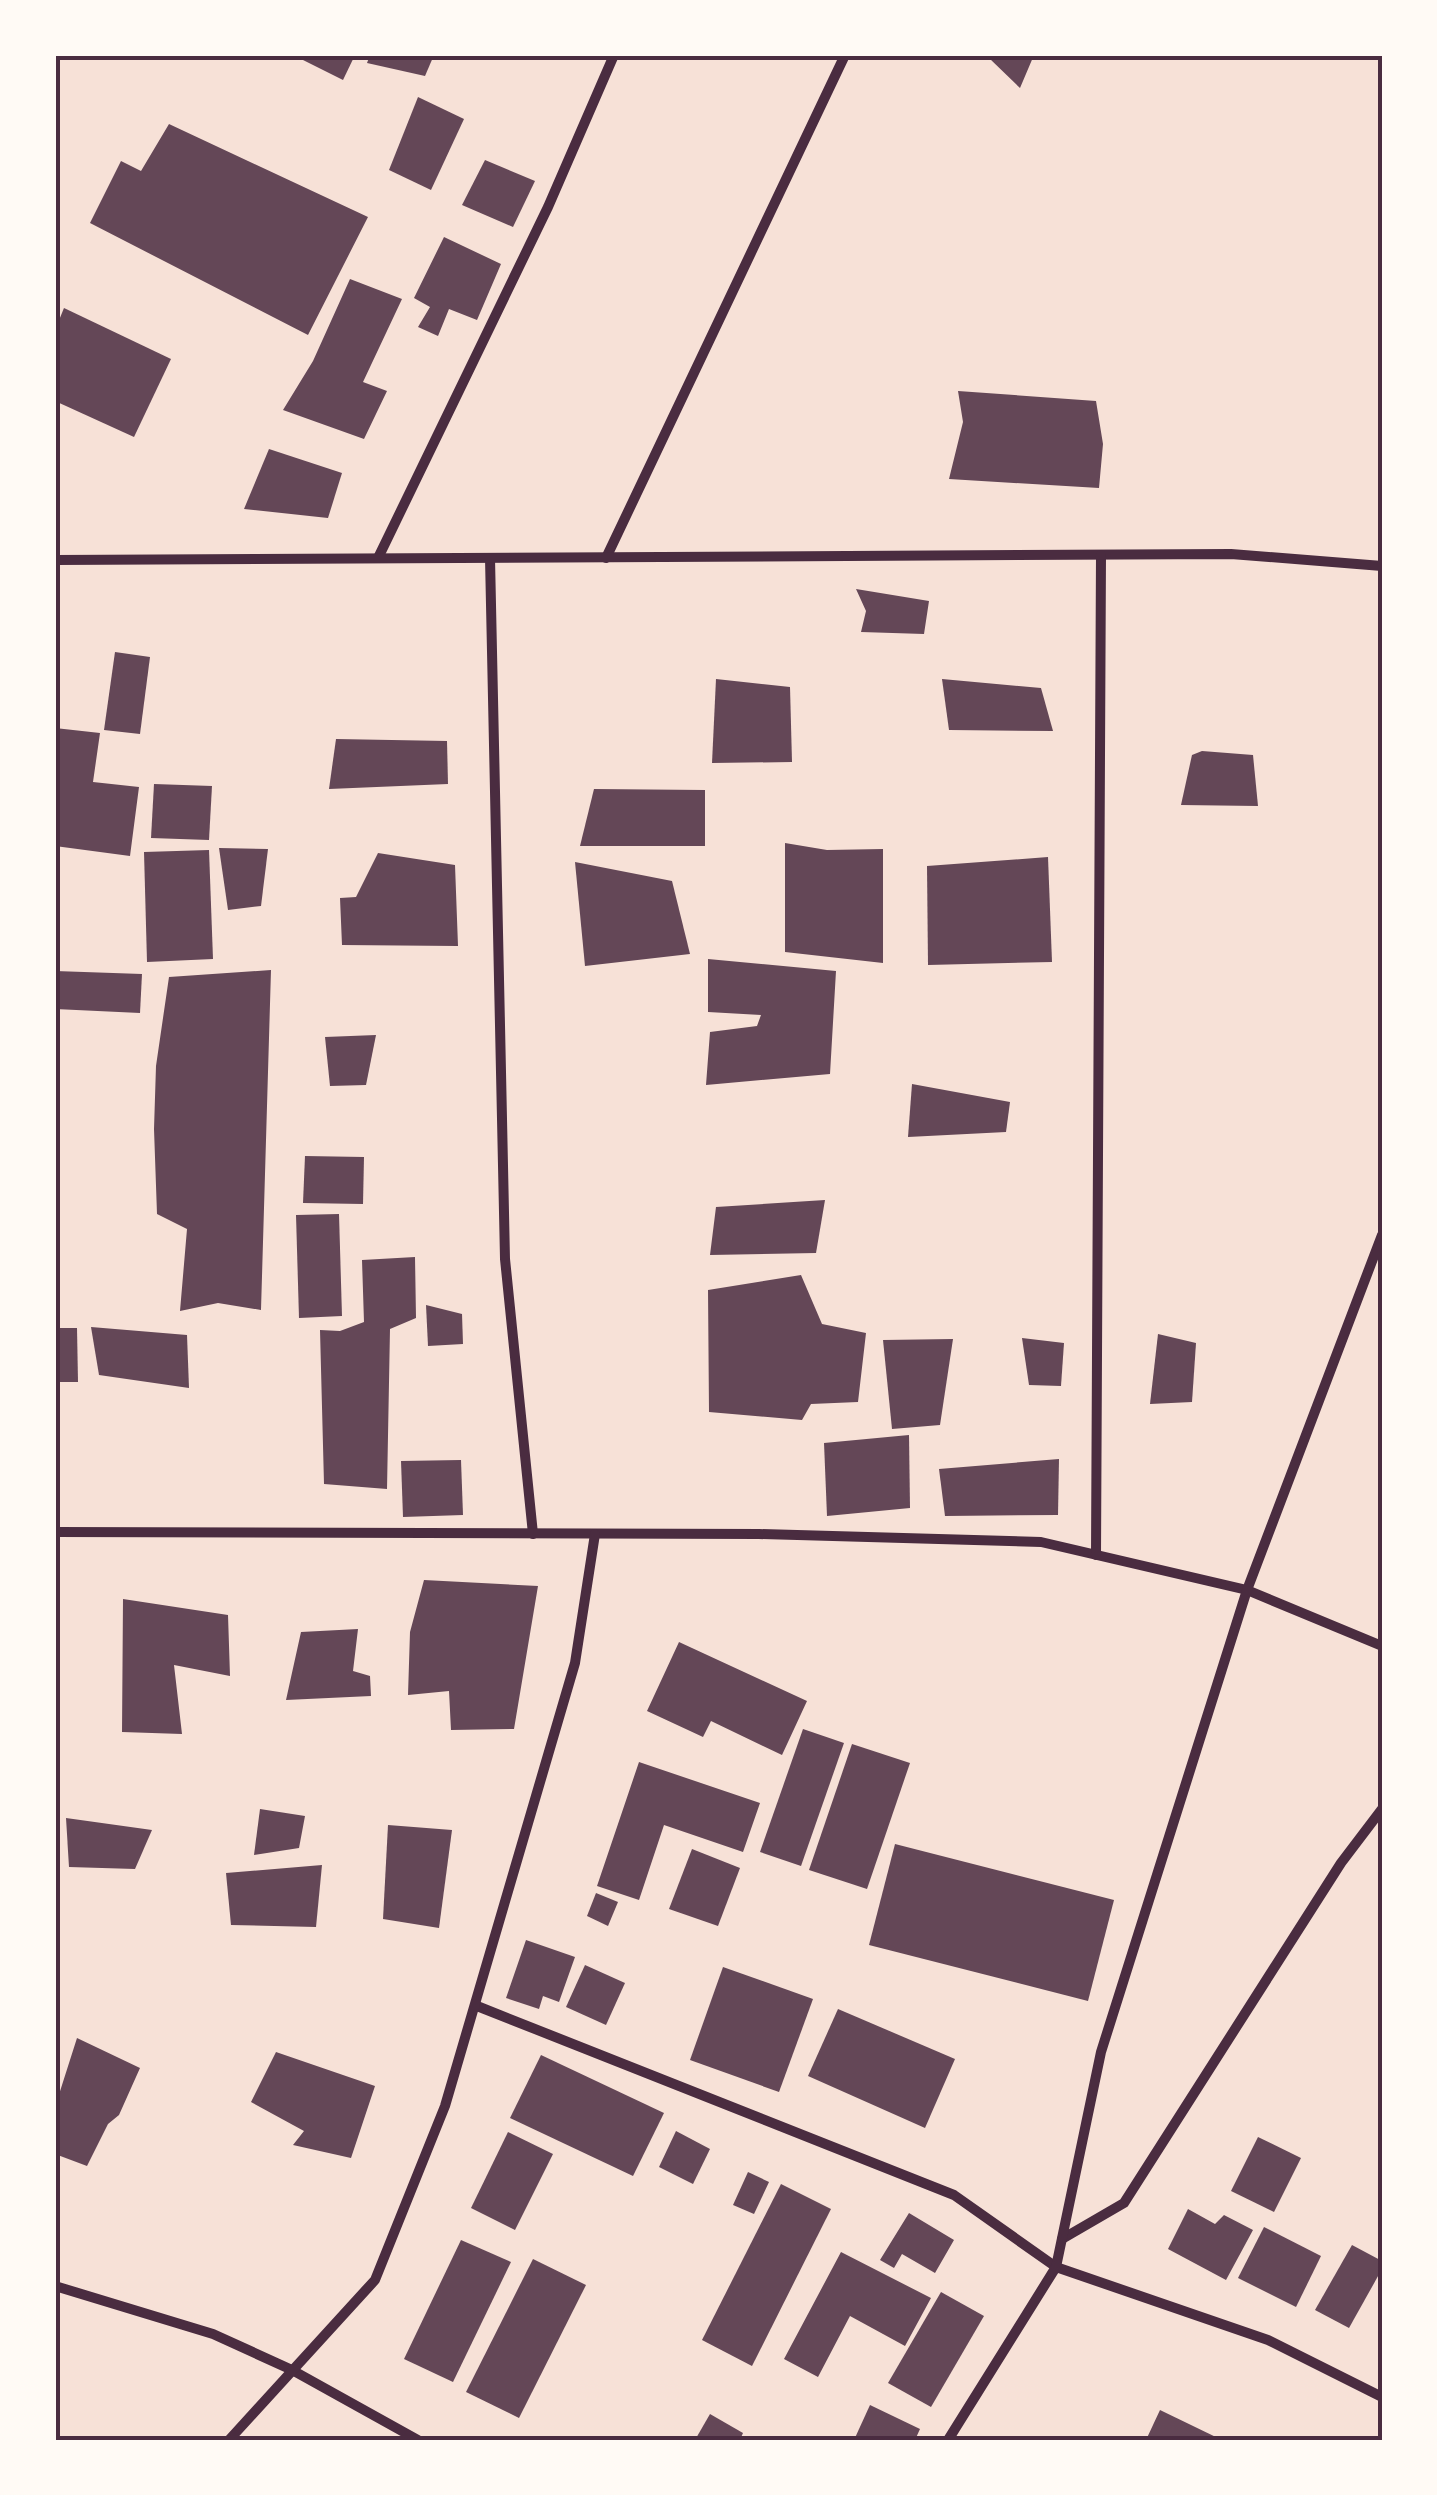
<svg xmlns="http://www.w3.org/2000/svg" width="1437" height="2495" font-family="Karla,sans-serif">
<rect width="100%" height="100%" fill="#f7e1d7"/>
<g fill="#644757">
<path d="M293 55H355L343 80Z"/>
<path d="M370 55H434L425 76 367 63Z"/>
<path d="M979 55H1034L1020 88 990 59Z"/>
<path d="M418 97 464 119 431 190 389 170Z"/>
<path d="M169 124 368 217 308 335 90 223 121 161 141 171Z"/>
<path d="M485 160 535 181 513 227 462 205Z"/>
<path d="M444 237 501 264 477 320 449 309 438 336 418 327 430 307 414 298Z"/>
<path d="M350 279 402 299 363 382 387 391 364 439 283 410 313 361Z"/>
<path d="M64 308 171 359 134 437 55 401V330Z"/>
<path d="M958 391 1096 401 1103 444 1099 488 949 479 963 422Z"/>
<path d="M269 449 342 473 328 518 244 509Z"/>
<path d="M856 589 929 601 924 634 861 632 866 611Z"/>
<path d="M115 652 150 657 140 734 104 730Z"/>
<path d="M716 679 790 687 792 762 712 763Z"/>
<path d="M942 679 1041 688 1053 731 949 730Z"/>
<path d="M55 728 100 733 93 782 139 787 130 856 55 846Z"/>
<path d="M336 739 447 741 448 784 329 789Z"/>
<path d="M1202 751 1253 755 1258 806 1181 805 1192 755Z"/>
<path d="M154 784 212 786 209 840 151 838Z"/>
<path d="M594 789 705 790V846H580Z"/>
<path d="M785 843 827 850 883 849V963L785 952Z"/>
<path d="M219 848 268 849 261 906 228 910Z"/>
<path d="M209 850 213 959 147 962 144 852Z"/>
<path d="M378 853 455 865 458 946 342 945 340 898 356 897Z"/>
<path d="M1048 857 1052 962 928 965 927 866Z"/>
<path d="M575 862 672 881 690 954 585 966Z"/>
<path d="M708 959 836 971 830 1074 706 1085 710 1032 757 1026 761 1015 708 1012Z"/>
<path d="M271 970 261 1310 218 1303 180 1311 187 1229 157 1214 154 1129 156 1066 169 977Z"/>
<path d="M55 971 142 974 140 1013 55 1009Z"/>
<path d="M376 1035 366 1085 330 1086 325 1037Z"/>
<path d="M912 1084 1010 1102 1006 1132 908 1137Z"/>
<path d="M305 1156 364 1157 363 1204 303 1203Z"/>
<path d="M825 1200 816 1253 710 1255 716 1207Z"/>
<path d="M339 1214 342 1316 299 1318 296 1215Z"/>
<path d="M415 1257 416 1318 390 1329 387 1489 324 1484 320 1330 340 1331 364 1322 362 1260Z"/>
<path d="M801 1275 822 1324 866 1333 858 1402 811 1404 802 1420 709 1412 708 1290Z"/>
<path d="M426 1305 462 1314 463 1344 428 1346Z"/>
<path d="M91 1327 187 1335 189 1388 99 1375Z"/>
<path d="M55 1328H77L78 1382H55Z"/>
<path d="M1158 1334 1196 1343 1192 1402 1150 1404Z"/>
<path d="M1022 1338 1064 1343 1061 1386 1029 1385Z"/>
<path d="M953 1339 940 1425 892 1429 883 1340Z"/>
<path d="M909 1435 910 1508 827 1516 824 1443Z"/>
<path d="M1059 1459 1058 1515 945 1516 939 1469Z"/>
<path d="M461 1460 463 1515 403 1517 401 1461Z"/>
<path d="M424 1580 538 1586 514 1729 451 1730 449 1691 408 1695 410 1632Z"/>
<path d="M123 1599 228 1615 230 1676 174 1665 182 1734 122 1732Z"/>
<path d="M358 1629 353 1671 370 1676 371 1696 286 1700 301 1632Z"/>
<path d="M679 1642 807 1701 782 1755 711 1721 703 1737 647 1711Z"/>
<path d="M803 1729 844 1743 801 1866 760 1852Z"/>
<path d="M852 1744 910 1763 867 1889 809 1870Z"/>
<path d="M639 1762 760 1803 743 1852 664 1825 639 1900 597 1886Z"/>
<path d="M260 1809 305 1816 299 1848 254 1855Z"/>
<path d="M66 1818 152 1830 135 1869 69 1867Z"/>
<path d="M388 1825 452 1830 439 1928 383 1919Z"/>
<path d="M895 1844 1114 1900 1088 2001 869 1945Z"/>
<path d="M692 1849 740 1868 718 1926 669 1909Z"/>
<path d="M322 1865 316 1927 231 1925 226 1873Z"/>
<path d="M596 1893 618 1902 608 1926 587 1916Z"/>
<path d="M526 1940 575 1957 559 2002 543 1996 539 2009 506 1998Z"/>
<path d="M585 1965 625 1983 606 2025 566 2007Z"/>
<path d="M723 1967 813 1999 779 2092 690 2060Z"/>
<path d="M838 2009 955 2059 925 2128 808 2076Z"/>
<path d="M77 2038 140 2068 119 2115 108 2124 87 2166 55 2154V2107Z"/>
<path d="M276 2052 375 2086 351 2158 293 2145 304 2131 251 2102Z"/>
<path d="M541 2055 664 2113 633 2176 510 2118Z"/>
<path d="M676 2131 710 2149 693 2184 659 2167Z"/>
<path d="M508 2132 553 2154 515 2230 471 2208Z"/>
<path d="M1258 2137 1301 2158 1274 2212 1231 2191Z"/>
<path d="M748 2172 769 2182 754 2214 733 2205Z"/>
<path d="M781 2184 831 2209 752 2366 702 2340Z"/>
<path d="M1188 2209 1215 2224 1224 2215 1253 2230 1226 2280 1168 2249Z"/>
<path d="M909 2213 954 2240 935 2273 902 2254 894 2268 880 2260Z"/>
<path d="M1264 2227 1321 2256 1296 2307 1238 2278Z"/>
<path d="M461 2240 511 2262 453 2382 404 2359Z"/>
<path d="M1352 2245 1382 2261V2269L1349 2328 1315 2310Z"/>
<path d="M841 2252 931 2298 905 2346 850 2316 818 2377 784 2359Z"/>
<path d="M533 2259 586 2285 519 2418 466 2392Z"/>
<path d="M941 2292 984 2316 931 2407 888 2383Z"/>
<path d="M870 2405 920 2429 915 2440H854Z"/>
<path d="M1160 2410 1222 2440H1146Z"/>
<path d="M710 2414 743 2433 740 2440H695Z"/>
</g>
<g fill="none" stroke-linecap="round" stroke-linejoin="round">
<g stroke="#4a2c40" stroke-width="10">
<path d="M55 59 56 55"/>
<path d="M378 558 548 207 614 55"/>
<path d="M490 558 505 1259 533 1534"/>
<path d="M606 558 845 55"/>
<path d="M55 560 1231 554 1382 566"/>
<path d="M55 1532 759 1534 1041 1542 1247 1590 1382 1646"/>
<path d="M1096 1555 1101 555"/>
<path d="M477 2006 954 2195 1056 2267 1268 2340 1382 2397"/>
<path d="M1062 2239 1124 2203 1341 1863 1382 1809"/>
<path d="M55 2286 213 2334 292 2370 418 2440"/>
<path d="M229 2440 375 2280 445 2106 575 1663 595 1534"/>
<path d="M948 2440 1056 2267 1101 2052 1247 1590 1382 1235"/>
</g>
</g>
<rect width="1437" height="2495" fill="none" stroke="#fffaf5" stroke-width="115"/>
<rect x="58" y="58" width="1322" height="2380" fill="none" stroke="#4a2c40" stroke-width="4"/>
</svg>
